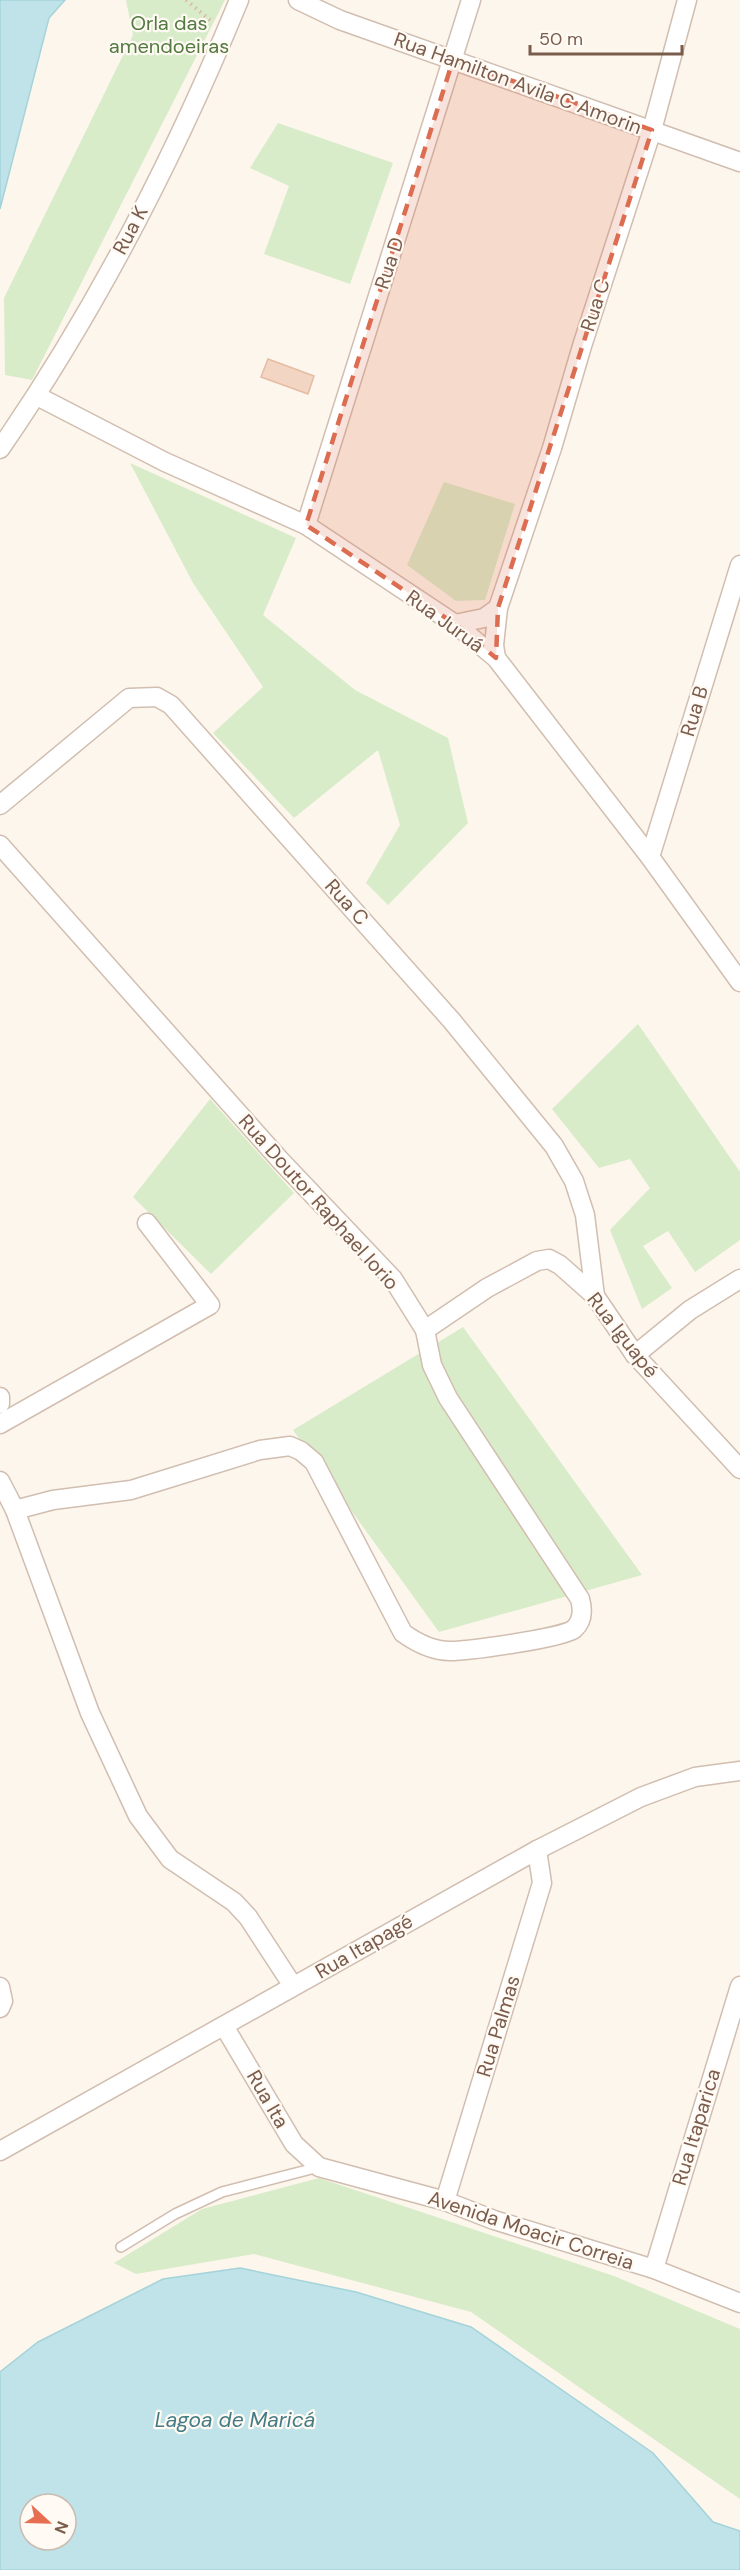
<svg xmlns="http://www.w3.org/2000/svg" width="740" height="2570" font-family="'DM Sans',sans-serif">
<rect width="100%" height="100%" fill="#fdf6ec"/>
<g fill="#d8ecc9">
<path d="M126 0H225L32 380 5 375 4 298 133 35Z"/>
<path d="M278 123 393 163 350 284 264 254 289 186 250 168Z"/>
<path d="M130 463 296 538 263 615 355 690 448 738 468 823 388 905 366 883 400 825 378 750 294 818 213 733 263 687 193 583Z"/>
<path d="M444 482 515 504 485 600 456 601 407 565Z"/>
<path d="M638 1024 740 1172V1240L695 1272 668 1231 643 1246 672 1288 642 1309 610 1230 650 1188 630 1159 599 1168 552 1109Z"/>
<path d="M210 1099 294 1193 211 1274 133 1197Z"/>
<path d="M463 1327 642 1575 439 1632 293 1430Z"/>
<path d="M319 2178 614 2276 740 2329V2499L471 2312 254 2254 136 2274 114 2263 202 2209Z"/>
</g>
<g fill="#bfe3e8" stroke="#a5d3da" stroke-width="1.5" fill-rule="evenodd">
<path d="M0 0H65L49 18 0 209Z"/>
<path d="M240 2268 356 2292 471 2327 653 2453 713 2522 740 2531V2570H0V2372L38 2342 163 2279ZM30 2504H66V2540H30Z"/>
</g>
<path fill="#f3d5c3" stroke="#e6bba3" stroke-width="1.5" d="M268 359 314 376 308 394 261 377Z"/>
<g fill="none" stroke-linecap="round" stroke-linejoin="round">
<defs>
<path id="service" d="M121 2247 175 2214 222 2192 319 2167"/>
<g id="minor">
<path d="M298 0 340 20 740 162"/>
<path d="M37 396 165 462 306 525 455 624 496 658 650 857 740 982"/>
<path d="M0 449C96 310 175 156 239 0"/>
<path d="M306 525 471 0"/>
<path d="M455 624 484 618 498 608"/>
<path d="M496 658 494 645 498 608 552 448 582 346 652 130 687 0"/>
<path d="M0 805 129 698 157 697 171 705 452 1021 554 1146 574 1181 585 1215 595 1296"/>
<path d="M0 845 280 1160 393 1279 425 1330 432 1365 448 1398 580 1599C583 1610 583 1621 574 1629 563 1638 468 1651 450 1651 432 1651 417 1643 403 1633L314 1462 301 1451 290 1446 260 1450 131 1490 53 1500 15 1510"/>
<path d="M650 857 740 565"/>
<path d="M425 1330 487 1288 537 1261 549 1259 560 1265 595 1296 635 1355 740 1469"/>
<path d="M635 1355 690 1310 740 1279"/>
<path d="M0 1397V1404"/>
<path d="M0 1424 210 1305 147 1223"/>
<path d="M0 1481 15 1510 90 1713 138 1816 170 1859 234 1902 248 1917 293 1986"/>
<path d="M0 1987 3 2001 0 2008"/>
<path d="M224 2026 294 2144 319 2167 445 2201 494 2220 654 2269 740 2303"/>
<path d="M0 2151 537 1850 641 1797 695 1777 740 1771"/>
<path d="M445 2201 542 1883 537 1850"/>
<path d="M654 2269 740 1986"/>
</g>
</defs>
<use href="#service" stroke="#d1beb0" stroke-width="12"/>
<use href="#minor" stroke="#d1beb0" stroke-width="21"/>
<path stroke="#d9b8a5" stroke-width="4" stroke-dasharray="1.5 4.5" stroke-linecap="butt" d="M186 0 211 21"/>
<use href="#service" stroke="#fff" stroke-width="9"/>
<use href="#minor" stroke="#fff" stroke-width="18"/>
</g>
<path fill="#dc6d51" fill-opacity="0.2" stroke="#dc6d51" stroke-width="4.5" stroke-dasharray="12 8" stroke-linejoin="round" d="M453 60 652 130 498 608 496 658 455 624 306 525Z"/>
<g text-anchor="middle" stroke-width="4.5" stroke-linejoin="round" paint-order="stroke">
<g font-size="20" fill="#537a41" stroke="#fffaf3">
<text x="169" y="30">Orla das<tspan x="169" dy="23">amendoeiras</tspan></text>
</g>
<g font-size="20" fill="#7a5c4d" stroke="#fffaf3">
<text transform="translate(518 83) rotate(20)" y="7">Rua Hamilton Avila C Amorin</text>
<text transform="translate(130 230) rotate(-62)" y="7">Rua K</text>
<text transform="translate(389 263) rotate(-72)" y="7">Rua D</text>
<text transform="translate(595 305) rotate(-72)" y="7">Rua C</text>
<text transform="translate(445 621) rotate(36)" y="7">Rua Juruá</text>
<text transform="translate(694 711) rotate(-73)" y="7">Rua B</text>
<text transform="translate(347 902) rotate(48)" y="7">Rua C</text>
<text transform="translate(319 1202) rotate(48)" y="7">Rua Doutor Raphael Iorio</text>
<text transform="translate(623 1335) rotate(52)" y="7">Rua Iguapé</text>
<text transform="translate(364 1946) rotate(-30)" y="7">Rua Itapagé</text>
<text transform="translate(498 2026) rotate(-73)" y="7">Rua Palmas</text>
<text transform="translate(268 2099) rotate(60)" y="7">Rua Ita</text>
<text transform="translate(696 2127) rotate(-73)" y="7">Rua Itaparica</text>
<text transform="translate(531 2230) rotate(18)" y="7">Avenida Moacir Correia</text>
</g>
<g font-size="21" font-style="italic" fill="#437c86" stroke="#fffaf3">
<text x="235" y="2427">Lagoa de Maricá</text>
</g>
</g>
<g transform="translate(48 2522) rotate(112)"><circle r="28" fill="#fffaf3" stroke="#cabbb1" stroke-width="1.5"/>
<path d="M0-4.5L10 22L0 15L-10 22Z" fill="#e76f51"/>
<text y="-9" font-size="16" font-weight="bold" text-anchor="middle" fill="#7a5c4d">N</text>
</g>
<path d="M530 45v9h152v-9" fill="none" stroke="#7a5c4d" stroke-width="3"/>
<text x="539" y="45" font-size="18" fill="#7a5c4d" stroke="#fffaf3" stroke-width="4.5" paint-order="stroke">50 m</text>
</svg>
